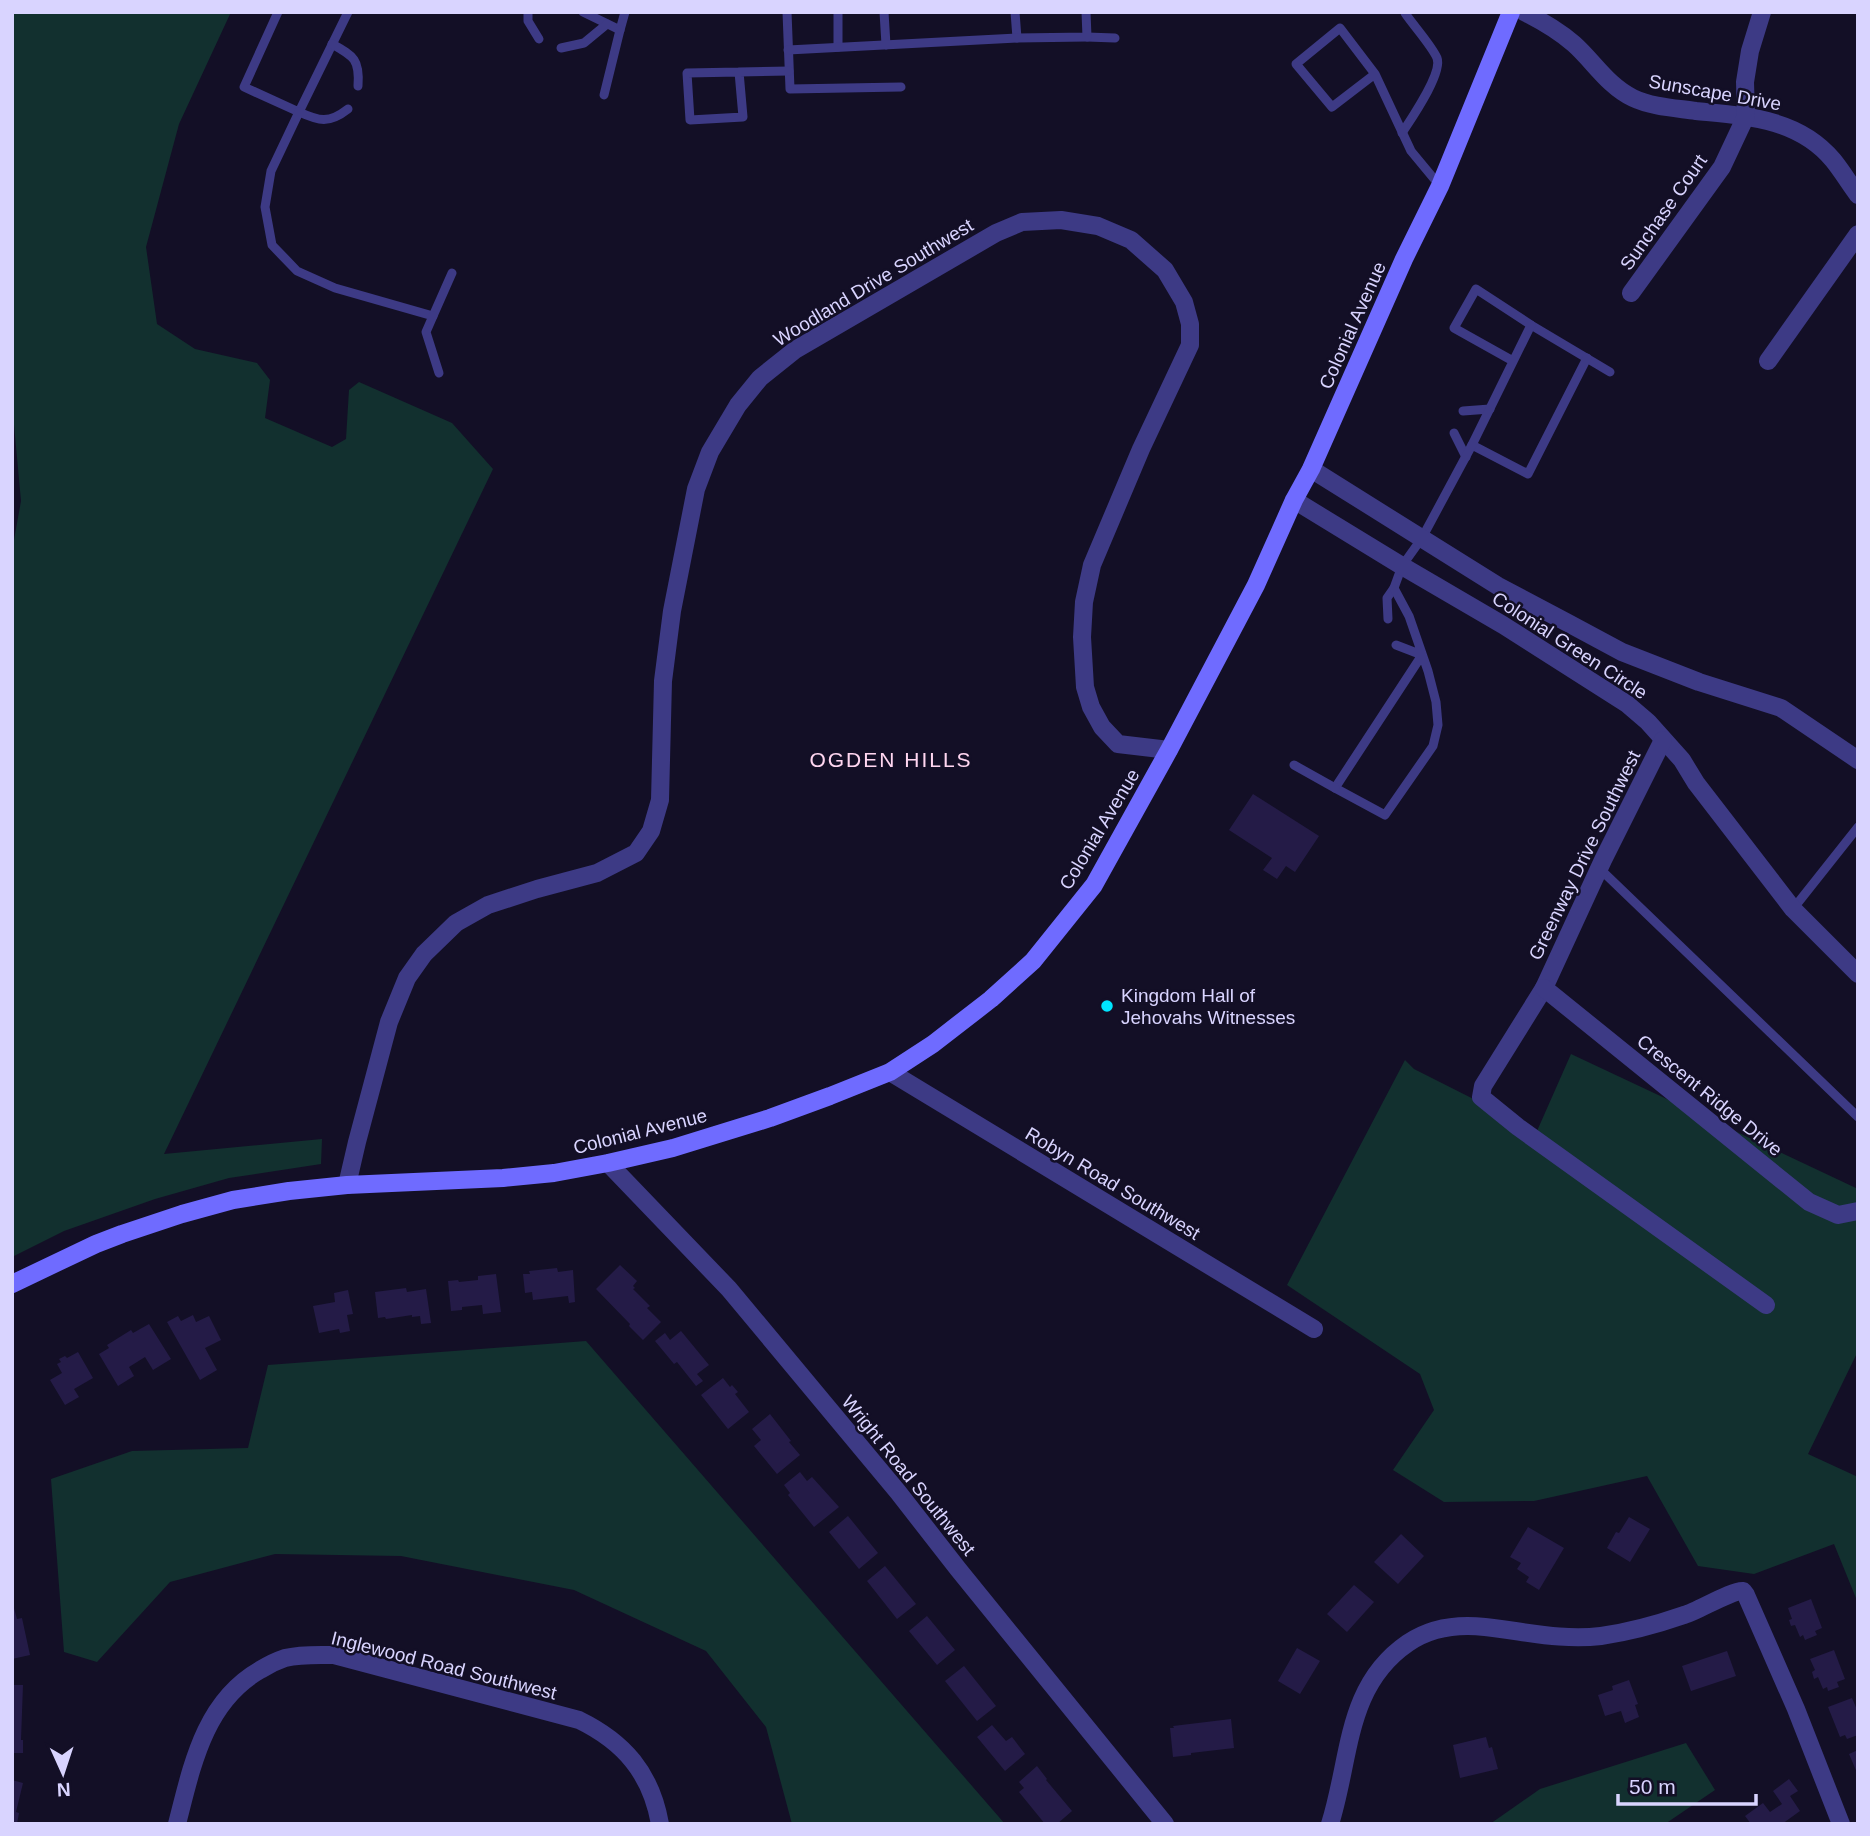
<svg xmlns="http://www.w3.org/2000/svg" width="1870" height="1836" font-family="Arial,sans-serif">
<rect width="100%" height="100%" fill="#130f26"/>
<g fill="#12302f">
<path d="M12 12H231L179 124 146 247 157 324 195 349 257 363 270 380 265 418 332 447 346 439 349 390 359 382 452 423 493 469 164 1154 322 1139 321 1164 229 1178 155 1199 64 1231 12 1257V551L21 501 12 403Z"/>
<path d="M1571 1054 1858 1189V1351L1808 1454 1858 1477V1603L1834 1544 1754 1574 1698 1566 1647 1476 1534 1501 1444 1502 1393 1470 1434 1410 1420 1374 1287 1285 1405 1060 1414 1069 1537 1131Z"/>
<path d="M586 1341 1005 1824H792L766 1727 706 1651 574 1590 401 1556 275 1554 170 1582 97 1662 64 1652 51 1479 132 1451 248 1448 268 1365Z"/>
<path d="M1686 1743 1715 1790 1665 1824H1490L1540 1789Z"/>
</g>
<g fill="#241b47">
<path d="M1253 794 1319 836 1295 872 1286 866 1277 879 1263 870 1272 858 1229 830Z"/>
<path d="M620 1265 637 1281 633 1286 635 1288 633 1289 650 1306 647 1308 661 1322 643 1340 629 1326 630 1324 596 1289Z"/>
<path d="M557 1268 558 1272 573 1270 575 1302 569 1303 568 1296 533 1300 532 1292 525 1293 523 1274H530L529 1271Z"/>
<path d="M496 1274 501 1312 483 1314 482 1305 462 1307V1310L451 1311 448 1281 458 1280 459 1282 478 1280V1276Z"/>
<path d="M406 1288 407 1292 426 1289 431 1323 421 1324 420 1316 412 1317V1315L386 1319 385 1317 378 1318 375 1292Z"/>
<path d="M348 1290 353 1314 347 1315 350 1331 340 1333 339 1329 319 1333 313 1306 335 1302 334 1293Z"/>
<path d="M193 1315 196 1322 209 1316 221 1340 205 1348 217 1370 200 1380 167 1322 178 1316 181 1321Z"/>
<path d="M149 1324 171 1359 153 1370 145 1357 129 1367 134 1376 118 1386 99 1354 109 1348 107 1345 131 1330 133 1333Z"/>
<path d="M681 1331 709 1365 697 1374 703 1381 696 1386 677 1362 674 1364 655 1341 665 1333 670 1340Z"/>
<path d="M78 1352 93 1378 74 1389 79 1397 65 1405 50 1380 62 1373 57 1364 61 1362 59 1359 65 1356 67 1358Z"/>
<path d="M723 1378 730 1387 732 1385 738 1392 735 1394 749 1412 728 1429 701 1395Z"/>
<path d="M770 1414 791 1441 789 1442 800 1455 777 1474 754 1446 761 1440 752 1429Z"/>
<path d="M800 1472 807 1481 812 1477 839 1507 814 1527 788 1495 790 1493 784 1485Z"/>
<path d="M848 1516 878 1553 859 1569 829 1532Z"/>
<path d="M1629 1517 1650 1529 1630 1562 1607 1548 1616 1532 1619 1533Z"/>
<path d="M1528 1527 1564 1548 1539 1590 1526 1582 1529 1577 1517 1569 1521 1563 1510 1557Z"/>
<path d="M1401 1534 1424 1556 1398 1584 1374 1562Z"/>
<path d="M885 1566 916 1604 897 1619 867 1581Z"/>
<path d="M1354 1585 1374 1602 1347 1632 1327 1614Z"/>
<path d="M1811 1599 1822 1628 1815 1631 1817 1635 1805 1640 1803 1635 1800 1637 1795 1625 1791 1626 1789 1620 1792 1619 1788 1608Z"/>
<path d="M12 1601 17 1619 22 1618 30 1655 12 1659Z"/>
<path d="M927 1616 955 1650 937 1665 909 1631Z"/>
<path d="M1297 1648 1320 1661 1300 1694 1278 1681Z"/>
<path d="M1834 1650 1845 1679 1837 1682 1839 1687 1828 1691 1827 1687 1823 1689 1818 1677 1814 1679 1812 1672 1815 1670 1810 1659Z"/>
<path d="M1727 1651 1736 1676 1691 1691 1682 1666Z"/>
<path d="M964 1666 996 1706 977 1721 945 1681Z"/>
<path d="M1629 1680 1638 1704 1635 1705 1639 1717 1625 1723 1621 1711 1605 1716 1598 1695 1613 1690 1612 1686Z"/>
<path d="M12 1685H23L21 1740H23V1753H12Z"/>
<path d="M1852 1698 1858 1712V1729H1856L1858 1735 1847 1739 1845 1735 1840 1737 1828 1707Z"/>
<path d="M1231 1719 1234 1748 1191 1753V1755L1173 1757 1170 1728H1174L1173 1726Z"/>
<path d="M992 1725 1006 1741 1012 1737 1025 1754 1005 1771 977 1737Z"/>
<path d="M1486 1737 1489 1748 1492 1747 1498 1769 1460 1778 1453 1745Z"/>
<path d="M1858 1750V1775L1849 1754Z"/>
<path d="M1037 1766 1047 1779 1046 1780 1072 1811 1057 1824H1045L1019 1792 1024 1788 1019 1782Z"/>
<path d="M1789 1779 1798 1791 1790 1796 1800 1811 1782 1824H1751L1745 1816 1763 1803 1770 1812 1782 1804 1773 1791Z"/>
<path d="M12 1780 23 1783 16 1812 19 1813 17 1824H12Z"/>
</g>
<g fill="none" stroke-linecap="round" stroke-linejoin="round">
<g stroke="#3d3a85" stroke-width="9">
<path d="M278 12 244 87 299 112 348 12"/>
<path d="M528 12V21L539 39"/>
<path d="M583 12 620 30 625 12"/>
<path d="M787 12 790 89 901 87"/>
<path d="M838 12V47"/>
<path d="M884 12 886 45"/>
<path d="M1015 12 1017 38"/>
<path d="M1087 37 1115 38"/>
<path d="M332 44C354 56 360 60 358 86"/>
<path d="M561 48 584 43 607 24"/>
<path d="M788 50 1017 38 1087 37 1086 12"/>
<path d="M739 72 687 73 690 120 743 117 739 72 789 71"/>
<path d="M1375 74 1332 107 1296 64 1340 28 1375 74 1411 151 1440 186"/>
<path d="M604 95 620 30"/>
<path d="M348 109C329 124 319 121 299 112L271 171 265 207 272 245 297 271 335 288 433 316 452 273"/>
<path d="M1402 133C1411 119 1443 73 1437 58 1432 46 1413 25 1405 13"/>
<path d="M433 316 426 332 439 373"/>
<path d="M1531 325 1610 372"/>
<path d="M1463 411 1490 409"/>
<path d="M1454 433 1466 457"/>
<path d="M1472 445 1528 474 1587 358"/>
<path d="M1388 619 1387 598 1394 588"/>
<path d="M1396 645 1422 655 1335 788 1385 815 1433 746 1438 725 1436 702 1428 671 1409 616 1394 588 1402 566 1422 538 1472 445 1531 325 1476 289 1454 328 1513 361"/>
<path d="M1294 765 1335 788"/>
<path d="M1599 868 1858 1117"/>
<path d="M1793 909 1858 827"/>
</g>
<g stroke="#3d3a85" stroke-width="18">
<path d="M1524 12C1542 21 1559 31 1574 44 1594 62 1608 86 1633 98 1652 107 1675 108 1696 111 1745 116 1798 118 1833 160 1842 171 1849 183 1858 195"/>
<path d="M1631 293 1722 167 1746 116 1745 82 1750 51 1762 12"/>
<path d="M1768 361 1858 234"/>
<path d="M1311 469 1498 586 1568 623 1622 652 1699 682 1781 708 1858 760"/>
<path d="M1294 500 1402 566 1503 625 1627 704 1648 722 1682 760 1696 783 1793 909 1858 974"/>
<path d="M1663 740 1603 860 1544 988 1483 1086 1481 1097 1518 1127 1766 1305"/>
<path d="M1544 988 1809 1202 1838 1215 1858 1211"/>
<path d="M890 1072 1314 1329"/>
<path d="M608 1163 729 1289 898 1492 958 1569 1165 1824"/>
<path d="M347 1185 357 1142 389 1022 407 978 424 954 456 923 488 905 537 889 597 873 636 853 651 831 660 800 663 681 672 611 696 489 710 452 738 405 760 378 795 350 996 233 1022 222 1061 220 1098 226 1131 240 1165 270 1184 302 1190 324V345L1141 449 1092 565 1084 602 1082 637 1085 687 1091 707 1102 727 1118 744 1169 750"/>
<path d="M177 1824C192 1766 204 1702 260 1670 268 1665 276 1661 285 1658 301 1654 317 1655 334 1655L579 1720C624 1742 651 1773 660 1824"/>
<path d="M1330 1824C1351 1758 1345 1686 1408 1643 1430 1628 1458 1624 1485 1627 1524 1631 1561 1641 1601 1636 1629 1632 1658 1624 1684 1615 1698 1611 1732 1590 1743 1591L1746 1595 1796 1709 1841 1824"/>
</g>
<path stroke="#6f6bff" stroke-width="18" d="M12 1284 96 1244 122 1234 182 1214 233 1200 289 1191 347 1185 503 1178 554 1173 608 1163 673 1148 770 1118 830 1096 890 1072 933 1044 991 999 1033 961 1094 885 1169 750 1256 585 1294 500 1311 469 1404 259 1440 186 1511 12"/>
</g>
<circle fill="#00e5ff" stroke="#130f26" stroke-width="2.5" cx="1107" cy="1006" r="7"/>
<g text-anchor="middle" stroke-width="5" stroke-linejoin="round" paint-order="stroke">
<g font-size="19" fill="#d9d4ff" stroke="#130f26">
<text transform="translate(1715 92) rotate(10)" y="7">Sunscape Drive</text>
<text transform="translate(1663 212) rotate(-55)" y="7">Sunchase Court</text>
<text transform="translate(873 282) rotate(-31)" y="7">Woodland Drive Southwest</text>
<text transform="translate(1352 325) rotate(-66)" y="7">Colonial Avenue</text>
<text transform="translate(1570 645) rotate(33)" y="7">Colonial Green Circle</text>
<text transform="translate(1099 829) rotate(-59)" y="7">Colonial Avenue</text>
<text transform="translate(1584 855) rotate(-64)" y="7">Greenway Drive Southwest</text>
<text transform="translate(1710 1095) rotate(39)" y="7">Crescent Ridge Drive</text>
<text transform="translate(640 1131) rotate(-14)" y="7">Colonial Avenue</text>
<text transform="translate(1113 1183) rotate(31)" y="7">Robyn Road Southwest</text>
<text transform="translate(909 1475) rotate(51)" y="7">Wright Road Southwest</text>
<text transform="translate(444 1665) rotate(14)" y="7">Inglewood Road Southwest</text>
</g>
<g font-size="19" fill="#d9d4ff" stroke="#130f26" text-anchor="start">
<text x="1121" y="1002">Kingdom Hall of<tspan x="1121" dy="22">Jehovahs Witnesses</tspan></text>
</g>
<g font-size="21" letter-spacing="2" fill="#ffd6f0" stroke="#130f26">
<text x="891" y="767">OGDEN HILLS</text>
</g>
</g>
<rect width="1870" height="1836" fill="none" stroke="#d9d4ff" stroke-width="28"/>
<g transform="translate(63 1773) rotate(177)" stroke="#130f26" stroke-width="5" paint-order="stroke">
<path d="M0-5L12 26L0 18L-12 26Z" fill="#d9d4ff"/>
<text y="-10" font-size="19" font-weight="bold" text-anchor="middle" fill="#d9d4ff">N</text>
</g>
<path d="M1618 1794v10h138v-10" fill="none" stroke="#d9d4ff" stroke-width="3.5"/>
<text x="1629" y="1794" font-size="21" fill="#d9d4ff" stroke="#130f26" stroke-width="5" paint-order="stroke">50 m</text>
</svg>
